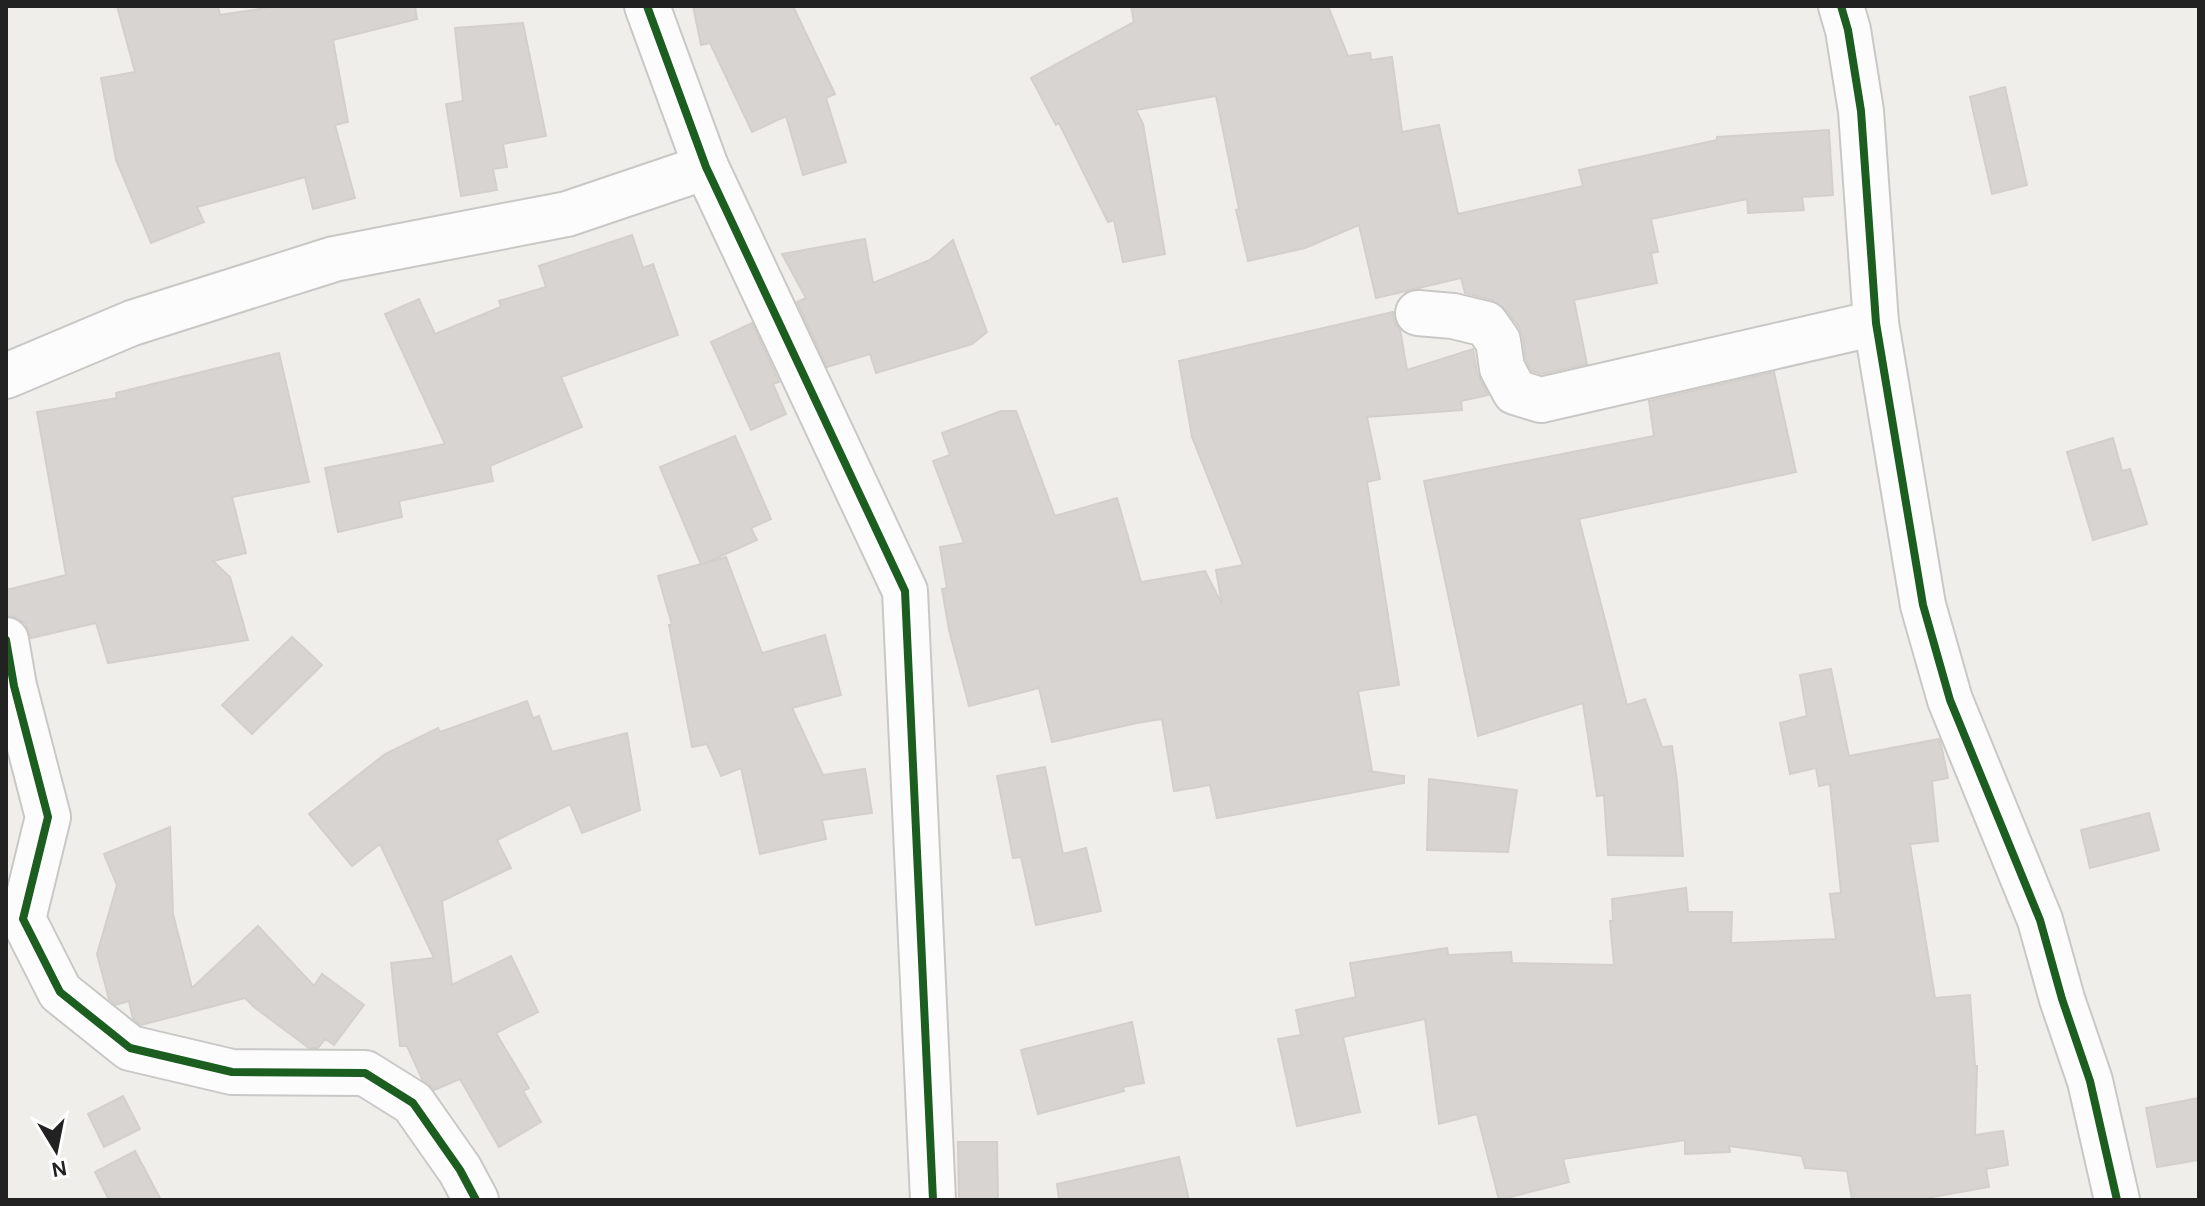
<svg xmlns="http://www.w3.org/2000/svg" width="2205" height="1206" font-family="Karla,sans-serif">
<rect width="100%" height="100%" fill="#f0eeeb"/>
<g fill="#d7d4d2" stroke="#d3d0cc" stroke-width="2">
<path d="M117 6H218L220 15 278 6H415L417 19 333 40 348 122 335 125 355 198 313 209 305 177 197 207 204 222 151 243 116 160 101 78 135 72Z"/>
<path d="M693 6H793L835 94 826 98 846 162 803 175 786 116 752 132 710 43 701 45Z"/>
<path d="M1131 6H1328L1348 56 1370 53 1371 60 1392 57 1402 132 1439 125 1458 214 1583 186 1579 170 1717 140V137L1829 130 1833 195 1802 197 1804 210 1748 213 1747 199 1651 219 1658 252 1651 253 1657 283 1574 300 1587 364 1542 374 1532 371 1526 360 1523 337 1519 327 1506 310 1492 300 1465 293 1461 278 1376 298 1359 225 1305 248 1248 261 1236 210 1239 209 1216 96 1136 110 1143 124 1165 254 1123 262 1114 220 1108 222 1059 123 1056 125 1031 78 1134 22Z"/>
<path d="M523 23 546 136 503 144 507 167 493 169 497 190 461 196 446 104 463 101 455 28Z"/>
<path d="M2005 87 2027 185 1992 194 1970 97Z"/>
<path d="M632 235 643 268 653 264 678 335 561 377 582 427 490 466 493 481 399 501 402 517 338 532 325 468 445 444 385 314 419 299 435 334 501 307 499 301 546 287 539 266Z"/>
<path d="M865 239 873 283 930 260 953 240 987 332 972 344 876 373 870 354 827 367 797 302 806 298 782 254Z"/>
<path d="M1393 312 1395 323 1400 329 1407 370 1473 349 1477 372 1488 395 1461 401 1462 410 1367 417 1380 479 1367 482 1399 685 1358 691 1372 770 1368 771 1404 776V783L1217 818 1210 785 1174 791 1162 719 1137 723 1052 742 1039 688 969 706 949 630 942 589 947 588 940 547 964 543 933 461 950 455 942 433 1001 411H1016L1055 516 1117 498 1141 582 1205 571 1222 604 1216 570 1243 565 1192 437 1179 361Z"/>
<path d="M752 323 779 382 773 384 786 414 751 430 711 342Z"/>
<path d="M279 353 309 482 232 497 246 553 213 561 230 577 248 640 108 663 96 623 31 638 25 623 15 617 6 616V590L66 575 37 412 117 398 116 393Z"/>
<path d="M1774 372 1796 472 1579 519 1627 705 1645 699 1662 747 1672 746 1677 781 1683 856 1608 855 1604 795 1597 796 1583 703 1478 736 1424 481 1654 436 1649 401Z"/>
<path d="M735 436 771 519 751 528 757 540 703 564 726 557 762 653 825 635 841 695 792 708 823 775 865 769 872 813 822 820 826 839 760 854 741 768 721 776 707 744 692 747 669 625H672L658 576 701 564 660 467Z"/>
<path d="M2113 438 2122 471 2130 469 2147 524 2093 540 2067 452Z"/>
<path d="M292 637 322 665 252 734 222 705Z"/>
<path d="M1831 669 1849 756 1939 739 1941 744 1948 778 1932 781 1938 841 1910 844 1935 998 1970 995 1975 1066H1977L1975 1135 2003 1131 2008 1165 1986 1169 1989 1187 1916 1200H1852L1847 1171 1805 1168 1802 1156 1729 1146 1730 1152 1685 1154V1140L1563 1159 1569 1182 1499 1200 1477 1114 1439 1124 1425 1019 1343 1037 1360 1112 1297 1126 1278 1039 1301 1035 1296 1010 1356 997 1350 963 1447 948 1448 955 1511 952 1512 963 1614 965 1610 921H1613L1612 899 1686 888 1688 912H1732L1731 943 1836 939 1830 894 1841 893 1830 784 1819 786 1816 768 1790 774 1780 723 1807 716 1800 675Z"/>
<path d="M527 701 533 718 539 716 552 752 627 733 640 810 582 833 570 804 497 840 511 868 442 901 452 985 511 956 538 1012 496 1033 529 1088 523 1091 541 1122 499 1147 460 1079 434 1090 422 1079 407 1046H400L391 963 434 958 380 844 352 866 309 814 385 754 438 728 440 732Z"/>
<path d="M1045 767 1063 854 1086 848 1101 911 1036 925 1021 857 1013 858 997 776Z"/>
<path d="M1429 779 1517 790 1508 852 1427 850Z"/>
<path d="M2149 813 2159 850 2090 868 2081 830Z"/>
<path d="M170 827 173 914 192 988 258 926 314 986 322 974 364 1005 334 1045 325 1039 318 1048H309L254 1007 245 998 141 1025 133 1019 129 1001 116 1005 109 999 97 954 117 885 104 854Z"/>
<path d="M1132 1022 1144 1083 1123 1087 1124 1091 1038 1114 1021 1050Z"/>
<path d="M123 1096 140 1129 104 1147 88 1114Z"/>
<path d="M2199 1098V1160L2157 1167 2146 1108Z"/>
<path d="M958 1142H997L998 1200H959Z"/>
<path d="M135 1151 161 1200H109L95 1172Z"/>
<path d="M1179 1157 1189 1200H1059L1057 1184Z"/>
</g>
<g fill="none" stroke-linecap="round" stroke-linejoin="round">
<defs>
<g id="minor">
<path d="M647 6 706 167 905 591 933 1200"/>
<path d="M1841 6 1848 30 1861 111 1876 323 1923 605 1950 700 2040 920 2062 999 2090 1081 2117 1200"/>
<path d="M1418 313 1453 316 1486 324 1498 341 1502 368 1515 392 1541 400 1876 323"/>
<path d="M6 376 132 323 334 259 567 214 706 167"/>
<path d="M6 640 14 686 48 817 23 919 60 992 130 1048 232 1072 365 1073 413 1103 460 1170 476 1200"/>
</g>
</defs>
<use href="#minor" stroke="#c9c8c7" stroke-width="48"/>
<use href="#minor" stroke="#fdfcfc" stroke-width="44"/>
<defs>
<g id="cycleway">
<path d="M647 6 706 167 905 591 933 1200"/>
<path d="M1841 6 1848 30 1861 111 1876 323 1923 605 1950 700 2040 920 2062 999 2090 1081 2117 1200"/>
<path d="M6 640 14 686 48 817 23 919 60 992 130 1048 232 1072 365 1073 413 1103 460 1170 476 1200"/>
</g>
</defs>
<use href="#cycleway" stroke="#fff" stroke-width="13"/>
<use href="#cycleway" stroke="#1b5e20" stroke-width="8"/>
</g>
<rect width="2205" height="1206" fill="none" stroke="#222222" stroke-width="16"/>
<g transform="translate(56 1150) rotate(170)" stroke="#ffffff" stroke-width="6" paint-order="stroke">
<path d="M0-6L14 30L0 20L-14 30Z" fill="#222222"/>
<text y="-12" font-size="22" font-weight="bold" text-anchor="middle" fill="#222222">N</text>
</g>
</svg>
